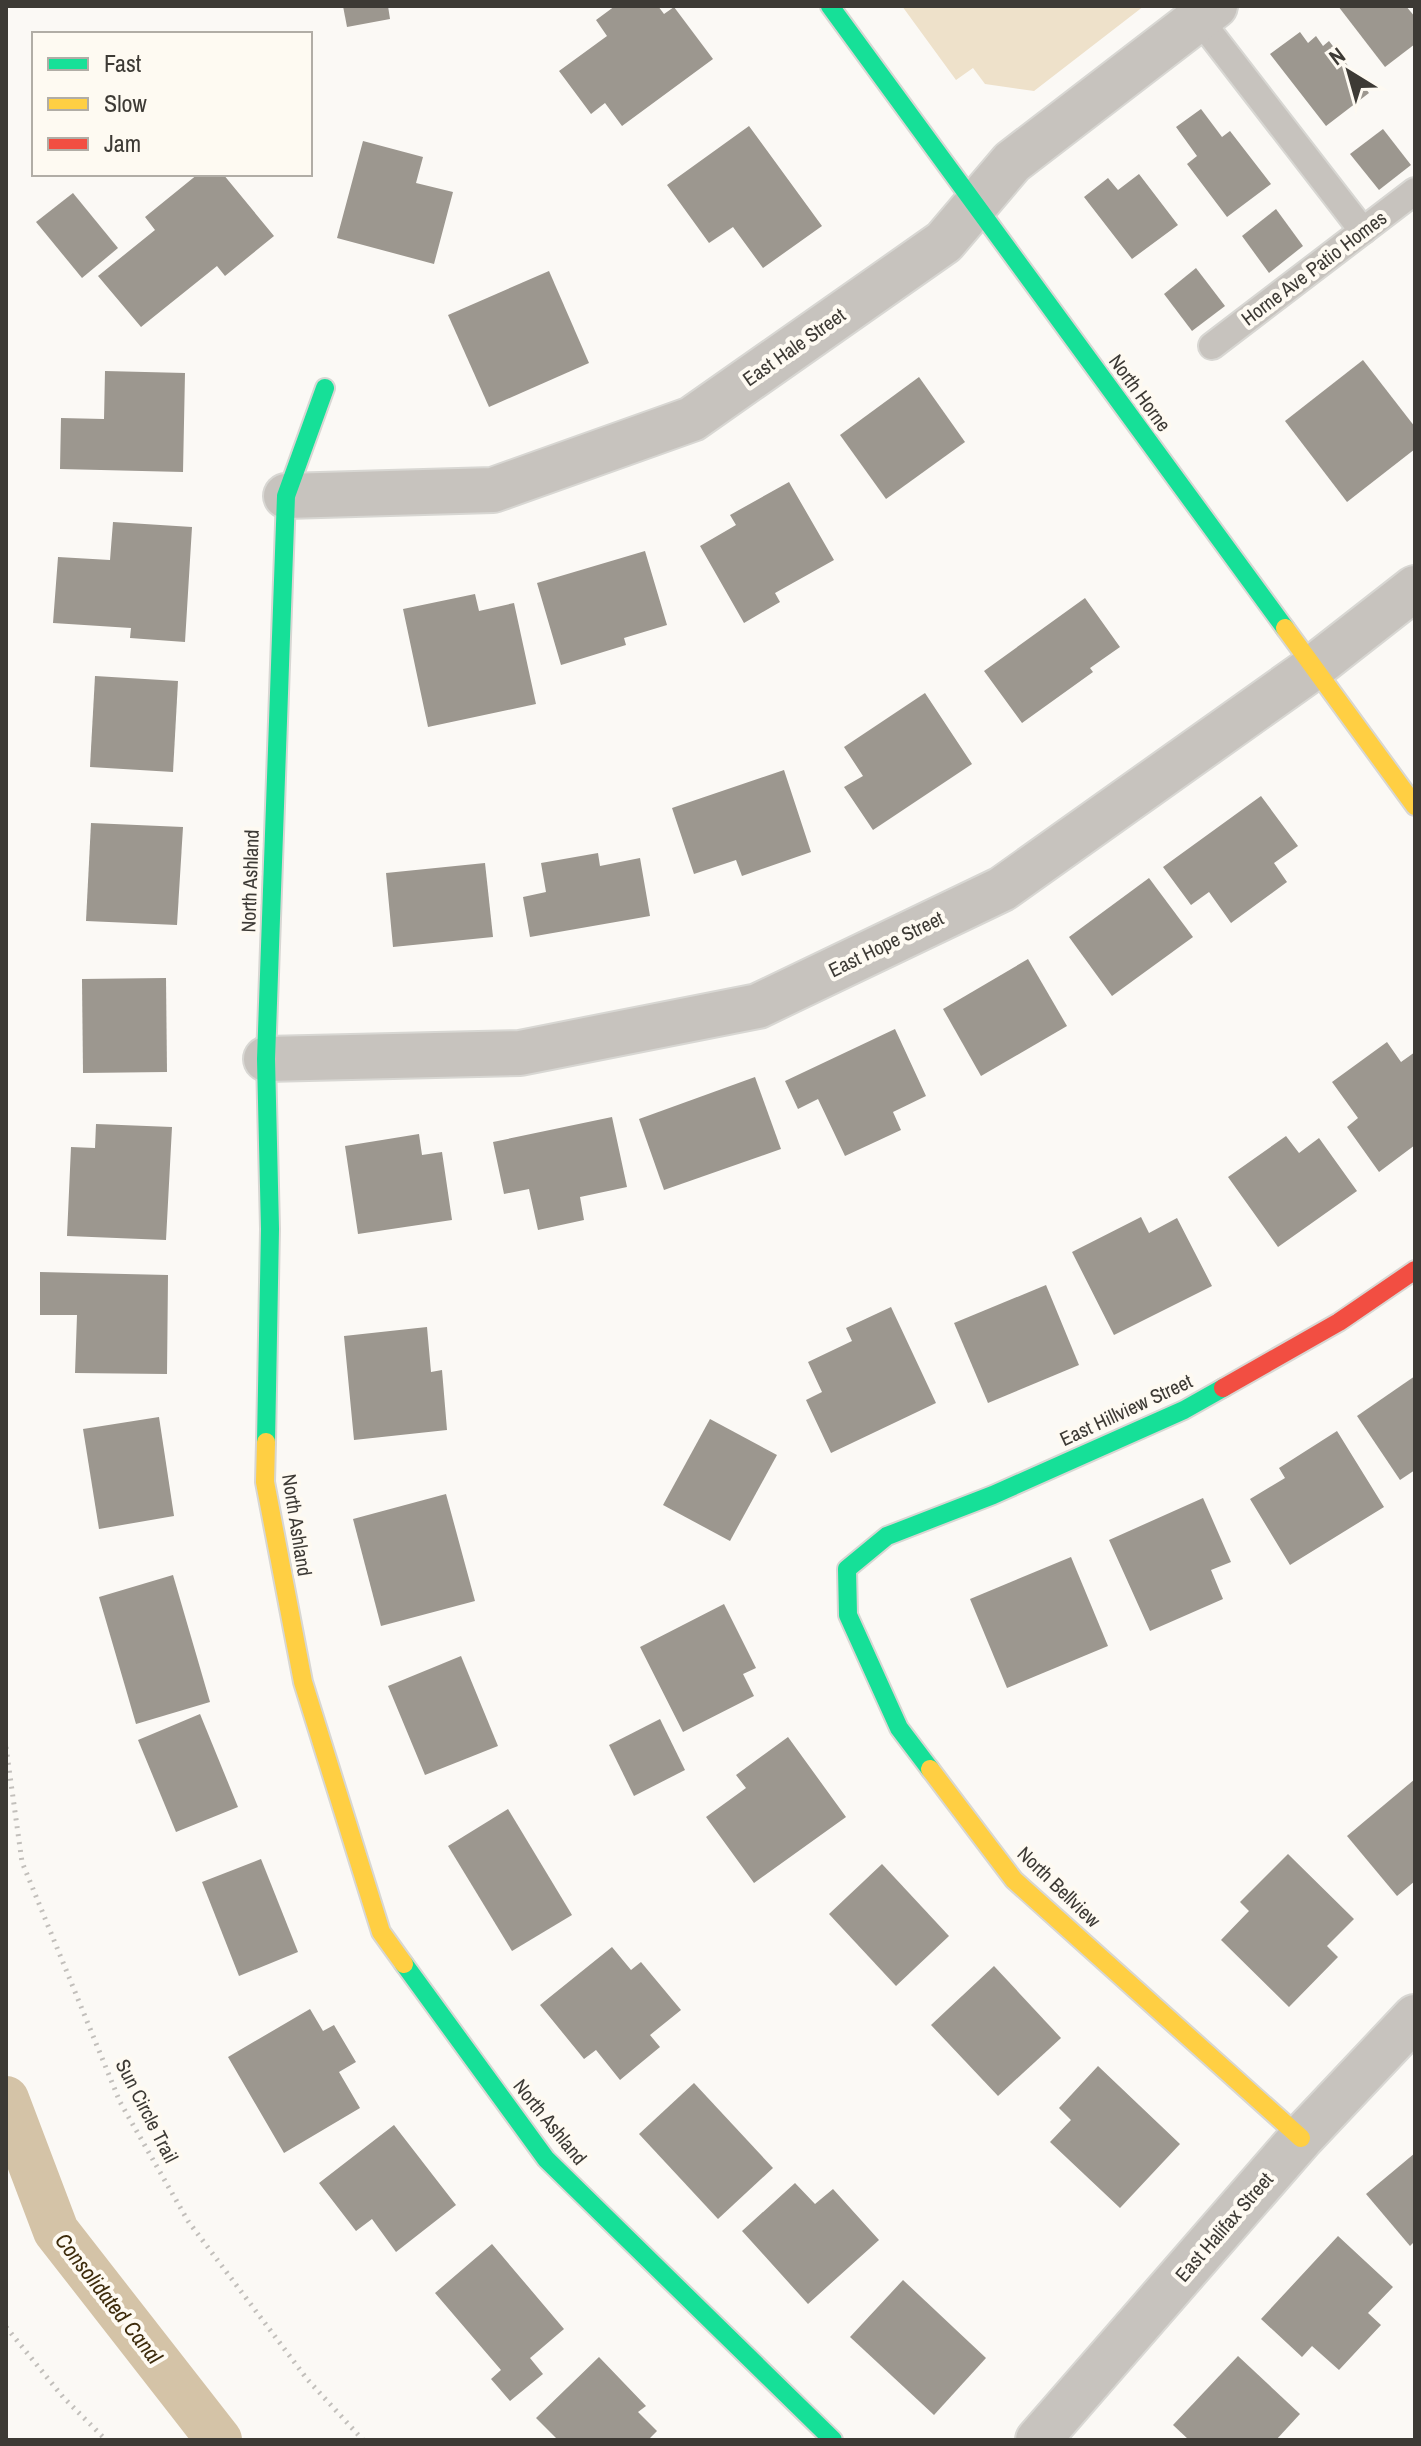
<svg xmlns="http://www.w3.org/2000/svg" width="1421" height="2446" font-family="'Archivo Narrow',sans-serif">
<rect width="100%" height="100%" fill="#fbf9f5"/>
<path fill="#eee1ca" d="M902 6H1144L1034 91 985 84 973 68 956 80Z"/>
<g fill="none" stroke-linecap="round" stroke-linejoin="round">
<path stroke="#d4c3a7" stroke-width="46" d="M6 2099 56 2231 219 2440"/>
</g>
<g fill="#9c978f">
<path d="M343 6H388L390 19 347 27Z"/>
<path d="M615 6H658L664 14 674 7 713 59 622 126 605 103 591 114 559 71 607 36 596 20Z"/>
<path d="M1338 6H1406L1415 17V44L1385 67Z"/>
<path d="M1300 32 1308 43 1316 36 1323 46 1329 41 1369 93 1326 126 1270 54Z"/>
<path d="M1201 109 1222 137 1230 131 1271 184 1227 217 1187 164 1197 156 1176 127Z"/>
<path d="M749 126 822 226 763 268 733 227 709 243 667 185Z"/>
<path d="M1383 129 1411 165 1379 190 1350 154Z"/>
<path d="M363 141 423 157 416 183 453 192 434 264 337 238Z"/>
<path d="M198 174H223L274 236 225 276 217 266 141 327 98 276 155 230 145 217Z"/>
<path d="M1139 174 1178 225 1132 259 1084 197 1108 178 1118 190Z"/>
<path d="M73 193 118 248 82 278 36 222Z"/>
<path d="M1276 209 1303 246 1269 273 1242 236Z"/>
<path d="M1196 268 1225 306 1192 331 1164 294Z"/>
<path d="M549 271 589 363 489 407 448 315Z"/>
<path d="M1363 360 1415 427V449L1347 502 1285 421Z"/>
<path d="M105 371 185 373 183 472 60 469 61 418 104 419Z"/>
<path d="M919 377 965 442 886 499 840 435Z"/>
<path d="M789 482 834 560 775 593 780 602 744 623 700 546 736 525 730 515Z"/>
<path d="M113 522 192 527 185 642 130 638 131 628 53 623 58 557 110 560Z"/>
<path d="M645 551 667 625 624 638 626 645 561 665 537 583Z"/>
<path d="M475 594 479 611 514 603 536 704 428 727 403 609Z"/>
<path d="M1085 598 1120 647 1090 668 1093 672 1022 723 984 671Z"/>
<path d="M95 676 178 681 173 772 90 767Z"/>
<path d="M925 693 972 764 873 830 844 787 863 776 844 747Z"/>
<path d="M784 770 811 852 742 876 736 860 694 874 672 808Z"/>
<path d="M1261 796 1298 846 1274 863 1287 882 1231 923 1209 892 1191 905 1163 867Z"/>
<path d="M91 823 183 827 177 925 86 921Z"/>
<path d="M598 853 600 866 640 858 650 916 530 937 523 897 546 892 541 863Z"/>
<path d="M485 863 493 937 393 947 386 873Z"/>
<path d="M1149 878 1193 937 1112 996 1069 937Z"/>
<path d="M1028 959 1067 1026 981 1076 943 1009Z"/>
<path d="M166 978 167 1072 83 1073 82 979Z"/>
<path d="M895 1029 926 1096 893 1112 901 1130 845 1156 818 1099 798 1109 785 1081Z"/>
<path d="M1387 1042 1401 1062 1415 1052V1145L1379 1172 1347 1127 1358 1118 1332 1082Z"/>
<path d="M755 1077 781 1149 664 1190 639 1119Z"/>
<path d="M612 1117 627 1187 580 1197 584 1220 538 1230 529 1189 504 1194 493 1142Z"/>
<path d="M96 1124 172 1127 166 1240 67 1236 71 1147 95 1148Z"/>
<path d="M419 1134 422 1155 442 1152 452 1220 358 1234 345 1146Z"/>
<path d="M1286 1136 1299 1153 1319 1138 1357 1191 1278 1247 1228 1177Z"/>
<path d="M1141 1217 1149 1233 1177 1218 1212 1286 1114 1335 1072 1252Z"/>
<path d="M40 1272 168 1275 167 1374 75 1373 77 1315H40Z"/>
<path d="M1046 1285 1079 1365 988 1403 954 1323Z"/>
<path d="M891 1307 936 1403 831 1453 806 1400 822 1392 808 1362 852 1341 846 1328Z"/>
<path d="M427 1327 431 1372 442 1370 447 1430 354 1440 344 1336Z"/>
<path d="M1415 1376V1470L1400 1480 1357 1416Z"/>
<path d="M159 1417 174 1516 99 1529 83 1429Z"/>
<path d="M710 1419 777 1455 730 1541 663 1505Z"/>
<path d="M1337 1431 1384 1507 1290 1565 1250 1499 1285 1478 1279 1468Z"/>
<path d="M446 1494 475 1601 381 1626 353 1519Z"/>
<path d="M1203 1498 1231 1562 1211 1570 1223 1599 1150 1631 1109 1540Z"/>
<path d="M1071 1557 1108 1646 1007 1688 970 1599Z"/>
<path d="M173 1575 210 1702 136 1724 99 1597Z"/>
<path d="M724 1604 756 1668 743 1674 754 1696 683 1732 640 1647Z"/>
<path d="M461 1656 498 1746 425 1775 388 1686Z"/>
<path d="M200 1714 238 1807 176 1832 138 1740Z"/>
<path d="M660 1719 685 1770 634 1796 609 1745Z"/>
<path d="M788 1737 846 1817 754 1883 706 1817 746 1788 736 1775Z"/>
<path d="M1415 1779V1881L1397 1896 1347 1836Z"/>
<path d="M508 1809 572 1915 512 1951 448 1846Z"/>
<path d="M1288 1854 1354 1919 1327 1946 1338 1957 1289 2007 1221 1940 1249 1911 1240 1902Z"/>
<path d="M261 1859 298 1952 239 1976 202 1882Z"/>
<path d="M882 1864 949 1936 896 1986 829 1914Z"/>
<path d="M612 1947 631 1970 641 1962 681 2010 650 2035 660 2047 620 2080 596 2050 584 2059 540 2005Z"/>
<path d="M994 1966 1061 2038 998 2096 931 2025Z"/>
<path d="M310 2009 323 2031 334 2025 356 2062 339 2072 360 2108 284 2153 228 2057Z"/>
<path d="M1098 2066 1180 2144 1120 2208 1050 2142 1071 2120 1059 2108Z"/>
<path d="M694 2083 773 2168 718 2219 639 2134Z"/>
<path d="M394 2125 456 2205 396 2252 372 2219 356 2231 319 2183Z"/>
<path d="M1415 2153V2241L1410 2246 1366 2194Z"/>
<path d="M795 2183 815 2204 833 2189 879 2240 808 2304 742 2231Z"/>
<path d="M1338 2236 1393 2287 1368 2313 1381 2325 1339 2370 1312 2346 1302 2357 1261 2319Z"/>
<path d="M492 2244 564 2329 530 2358 543 2374 510 2401 491 2379 501 2370 435 2293Z"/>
<path d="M903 2280 986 2358 934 2415 850 2337Z"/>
<path d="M1238 2356 1300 2414 1276 2440H1189L1173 2425Z"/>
<path d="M599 2357 646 2406 638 2412 657 2431 648 2440H558L536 2418Z"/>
</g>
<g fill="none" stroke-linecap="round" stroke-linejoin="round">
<defs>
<g id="lane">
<path d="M1199 19 1363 231"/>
<path d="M1212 346 1415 191"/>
</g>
<g id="street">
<path d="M286 496 493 490 692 419 944 242 1012 162 1215 6"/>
<path d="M266 1059 520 1053 758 1006 1002 889 1314 667 1415 588"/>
<path d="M1038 2440 1301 2138 1415 2017"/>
</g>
<g id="fast">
<path d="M830 6 1285 628"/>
<path d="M266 1442 270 1229 266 1059 286 496 325 388"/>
<path d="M930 1769 899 1728 848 1615 847 1569 887 1536 993 1495 1184 1410 1223 1388"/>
<path d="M404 1964 546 2159 833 2440"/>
</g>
<g id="slow">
<path d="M1285 628 1415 806"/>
<path d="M266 1442 265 1482 303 1682 381 1932 404 1964"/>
<path d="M930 1769 1014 1880 1301 2138"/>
</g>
<path id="jam" d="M1223 1388 1339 1322 1415 1270"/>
</defs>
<use href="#lane" stroke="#d8d7d3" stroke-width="30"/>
<use href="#street" stroke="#d8d7d3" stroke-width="48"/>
<use href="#fast" stroke="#d8d7d3" stroke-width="22"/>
<use href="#slow" stroke="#d8d7d3" stroke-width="22"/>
<use href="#jam" stroke="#d8d7d3" stroke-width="22"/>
<g stroke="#c2bfbb" stroke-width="5" stroke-dasharray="2 6" stroke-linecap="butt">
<path d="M6 1747 22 1862 120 2102 188 2221 307 2379 363 2440"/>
<path d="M6 2327 63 2397 106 2440"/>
</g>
<use href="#lane" stroke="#c7c3be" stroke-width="26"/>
<use href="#street" stroke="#c7c3be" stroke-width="44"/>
<use href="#fast" stroke="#16e098" stroke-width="18"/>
<use href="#slow" stroke="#ffcf43" stroke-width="18"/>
<use href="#jam" stroke="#f24e42" stroke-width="18"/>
</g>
<g text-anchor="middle" stroke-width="8" stroke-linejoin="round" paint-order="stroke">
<g font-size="20" fill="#3d3a35" stroke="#fefaf2">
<text transform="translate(1314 268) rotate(-37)" y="7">Horne Ave Patio Homes</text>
<text transform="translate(794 347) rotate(-35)" y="7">East Hale Street</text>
<text transform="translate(1140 393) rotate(54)" y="7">North Horne</text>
<text transform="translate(250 881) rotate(-88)" y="7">North Ashland</text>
<text transform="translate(886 944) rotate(-26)" y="7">East Hope Street</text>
<text transform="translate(1126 1410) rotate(-25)" y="7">East Hillview Street</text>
<text transform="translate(297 1525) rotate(81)" y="7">North Ashland</text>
<text transform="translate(1059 1887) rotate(44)" y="7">North Bellview</text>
<text transform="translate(147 2111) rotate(63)" y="7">Sun Circle Trail</text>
<text transform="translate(550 2122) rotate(51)" y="7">North Ashland</text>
<text transform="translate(1224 2227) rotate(-49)" y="7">East Halifax Street</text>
</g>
<g font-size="22" font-style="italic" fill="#3e2c0c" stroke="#fefaf2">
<text transform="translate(109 2298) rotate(52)" y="8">Consolidated Canal</text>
</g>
</g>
<rect width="1421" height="2446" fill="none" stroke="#3d3a35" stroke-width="16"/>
<rect x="32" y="32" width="280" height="144" fill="#fefaf2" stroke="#b1ada6" stroke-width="2"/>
<rect x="48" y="58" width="40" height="12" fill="#16e098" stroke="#b1ada6" stroke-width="2"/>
<text x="104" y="72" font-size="24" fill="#3d3a35">Fast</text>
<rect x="48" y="98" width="40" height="12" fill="#ffcf43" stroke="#b1ada6" stroke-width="2"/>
<text x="104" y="112" font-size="24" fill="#3d3a35">Slow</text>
<rect x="48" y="138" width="40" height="12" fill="#f24e42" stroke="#b1ada6" stroke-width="2"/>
<text x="104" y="152" font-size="24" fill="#3d3a35">Jam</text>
<g transform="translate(1349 72) rotate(323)" stroke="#fefaf2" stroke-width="6" paint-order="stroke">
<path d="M0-6L14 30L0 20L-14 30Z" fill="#3d3a35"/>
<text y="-12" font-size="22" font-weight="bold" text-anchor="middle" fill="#3d3a35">N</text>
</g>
</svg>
